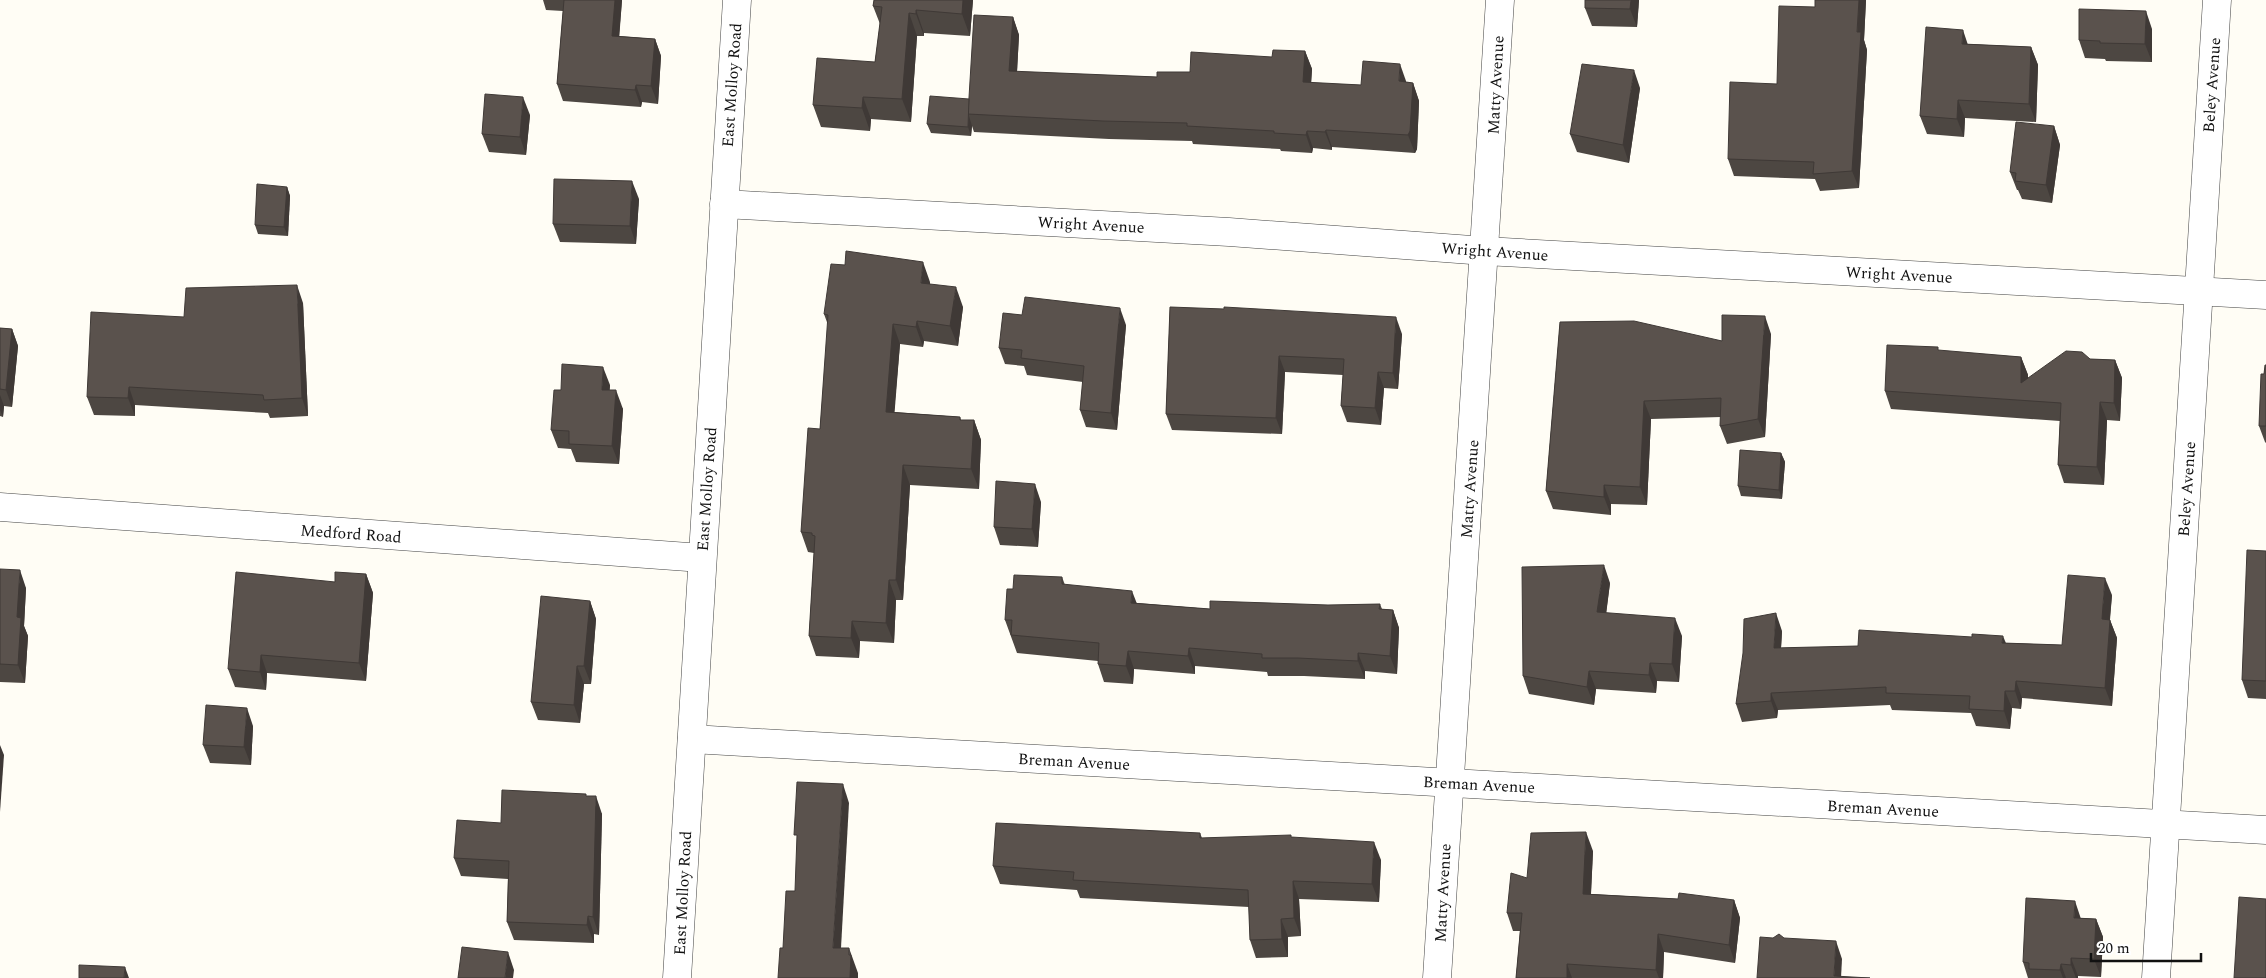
<svg xmlns="http://www.w3.org/2000/svg" width="2266" height="978" font-family="Spectral,serif">
<rect width="100%" height="100%" fill="#fffdf5"/>
<g fill="none" stroke-linecap="round" stroke-linejoin="round">
<defs>
<g id="minor">
<path d="M724 204 1229 232 1485 251 2266 295"/>
<path d="M0 507 702 558"/>
<path d="M692 739 2266 830"/>
<path d="M677 978 737 0"/>
<path d="M1437 978 1500 0"/>
<path d="M2156 978 2217 0"/>
</g>
</defs>
<use href="#minor" stroke="#444" stroke-width="29"/>
<use href="#minor" stroke="#fff" stroke-width="28"/>
</g>
<g fill="#4d4742">
<path d="M543 0H622L619 36 655 39 661 56 658 104 642 102 641 107 563 101 557 84 563 11 546 10Z"/>
<path d="M874 0H973L970 36 924 33V36H917L911 122 871 119 870 131 821 127 813 105 875 62 880 24 873 6Z"/>
<path d="M1639 0 1637 27 1592 26 1585 8Z"/>
<path d="M1815 0H1866L1864 40 1867 50 1859 188 1820 191 1815 179 1734 176 1728 159 1777 84 1815 7Z"/>
<path d="M1013 17 1019 35 1017 72 1157 77 1190 72 1305 51 1312 69 1311 83 1361 85 1406 81V82L1413 83 1419 101 1417 149 1415 153 1332 147V150L1313 148 1312 153 1281 151 1280 149 1193 144 1192 141 1109 139 974 132 972 126 971 136 931 133 927 124 969 99Z"/>
<path d="M2152 29V62L2106 61 2105 59 2085 58 2079 40Z"/>
<path d="M1968 44 2031 47 2038 65 2036 122 1965 118 1964 137 1927 134 1920 116Z"/>
<path d="M1640 88 1629 163 1577 152 1570 134Z"/>
<path d="M530 115 526 155 489 152 482 134Z"/>
<path d="M2054 126 2060 145 2052 203 2022 199 2018 190H2017L2010 172Z"/>
<path d="M287 187 290 196 288 236 258 234 255 225Z"/>
<path d="M639 199 636 244 560 242 553 224Z"/>
<path d="M930 282V284L963 307 958 346 924 341 923 347 900 344 894 412 960 417 961 420H974L981 440 979 489 910 485 903 600H896L894 643 860 641 859 658 816 656 809 636 814 553 808 552 801 532 820 429 828 325 824 314Z"/>
<path d="M303 303 308 416 270 418 268 413 135 405V416L94 415 87 397 184 317Z"/>
<path d="M1170 307 1402 334 1398 389 1384 388 1381 425 1347 422 1341 406 1343 375 1285 372 1282 434 1172 430 1166 414Z"/>
<path d="M1022 315 1126 325 1117 430 1086 427 1080 410 1083 382 1027 375 1024 366 1005 364 999 348Z"/>
<path d="M1560 322 1722 341 1771 334 1765 437 1727 444 1720 426 1721 417 1651 419 1647 505 1611 504V515L1553 509 1546 491Z"/>
<path d="M0 328 12 329 18 346 12 407 4 406 3 417 0 416Z"/>
<path d="M1939 351 2021 357 2028 375V379L2090 359 2115 360 2122 378 2120 421 2107 420 2104 485 2064 483 2058 465 2060 421 1891 409 1885 391Z"/>
<path d="M2266 365V443L2265 442 2259 426 2264 374Z"/>
<path d="M610 385 609 390 623 409 619 464 576 462 571 449 558 448 551 430 561 390Z"/>
<path d="M1781 453 1785 462 1782 499 1741 496 1738 486Z"/>
<path d="M1041 502 1038 547 1000 545 994 527Z"/>
<path d="M2266 551V699L2248 698 2242 680Z"/>
<path d="M0 569 26 588 24 626 28 636 25 683 0 682Z"/>
<path d="M366 574 373 593 366 681 267 673 266 690 235 687 228 669 335 582Z"/>
<path d="M1062 577 1065 585 1137 603 1210 609 1380 604 1382 609 1393 610 1399 628 1397 674 1365 671V679L1304 676H1268L1267 672 1195 666V674L1134 669 1133 684 1104 682 1098 664V661L1017 653 1005 620 1013 589Z"/>
<path d="M1610 583 1606 613 1682 636 1679 682 1657 681 1656 693 1596 689 1594 705 1529 694 1523 676Z"/>
<path d="M2112 595 2110 620 2117 638 2112 706 2022 698 2021 709 2012 708 2010 729 1976 726 1971 713 1892 710 1890 705 1778 710 1777 718 1742 722 1736 704 1782 631 1781 648 2006 643 2062 645Z"/>
<path d="M590 601 596 619 591 684H584L580 723 538 720 531 702Z"/>
<path d="M253 726 251 765 210 763 203 745Z"/>
<path d="M587 796 602 814 599 935 594 934V943L514 940 507 922 508 879 461 876 454 858 501 823Z"/>
<path d="M1200 833 1202 838 1292 837 1381 860 1379 902 1299 899 1301 936 1288 937V957L1256 958 1250 940 1249 907 1080 898 1077 890 1000 884 993 866Z"/>
<path d="M1593 851 1591 894 1678 899 1734 900 1740 918 1735 963 1664 952 1663 978H1516L1520 931H1513L1507 913 1527 878Z"/>
<path d="M2081 918 2096 919 2103 937 2101 977 2078 976V978H2028L2023 962Z"/>
</g>
<g fill="#3f3936">
<path d="M615 0H622L618 53 612 36Z"/>
<path d="M963 0H973L970 36 962 14Z"/>
<path d="M1631 0H1639L1637 27 1630 9Z"/>
<path d="M1859 0H1866L1864 40 1867 50 1859 188 1852 171Z"/>
<path d="M916 10 924 33V36L916 14Z"/>
<path d="M2146 11 2152 29V62L2145 44Z"/>
<path d="M909 13 917 36 911 122 902 99Z"/>
<path d="M1013 17 1019 35 1016 89 1009 71Z"/>
<path d="M1963 30 1969 48 1962 44Z"/>
<path d="M655 39 661 56 658 104 651 86Z"/>
<path d="M2031 47 2038 65 2036 122 2029 104Z"/>
<path d="M1305 51 1312 69 1310 100 1303 82Z"/>
<path d="M1400 64 1406 81 1405 99 1399 81Z"/>
<path d="M1634 70 1640 88 1629 163 1623 145Z"/>
<path d="M1413 83 1419 101 1417 149 1415 153 1408 135Z"/>
<path d="M636 85 642 102 641 107 635 90Z"/>
<path d="M523 97 530 115 526 155 520 137Z"/>
<path d="M863 97 871 119 870 131 862 108Z"/>
<path d="M1958 100 1965 118 1964 137 1957 119Z"/>
<path d="M969 116 972 126 971 136 968 127Z"/>
<path d="M2054 126 2060 145 2052 203 2046 185Z"/>
<path d="M1326 130 1332 147V150L1325 132Z"/>
<path d="M1307 131 1313 148 1312 153 1306 135Z"/>
<path d="M632 181 639 199 636 244 630 226Z"/>
<path d="M287 187 290 196 288 236 284 227Z"/>
<path d="M923 262 930 282 928 303 921 283Z"/>
<path d="M297 285 303 303 308 416 302 398Z"/>
<path d="M956 287 963 307 958 346 950 326Z"/>
<path d="M1120 308 1126 325 1117 430 1111 413Z"/>
<path d="M1765 316 1771 334 1765 437 1758 419Z"/>
<path d="M1396 317 1402 334 1398 389 1393 373Z"/>
<path d="M917 321 924 341 923 347 916 327Z"/>
<path d="M893 324 900 344 893 432 886 412Z"/>
<path d="M12 329 18 346 12 407 6 390Z"/>
<path d="M1279 356 1285 372 1282 434 1276 418Z"/>
<path d="M2021 357 2028 375V401L2021 383Z"/>
<path d="M2115 360 2122 378 2120 421 2114 403Z"/>
<path d="M603 367 610 385 609 408 602 390Z"/>
<path d="M1378 372 1384 388 1381 425 1375 408Z"/>
<path d="M129 387 135 405V416L128 398Z"/>
<path d="M616 390 623 409 619 464 612 446Z"/>
<path d="M0 395 4 406 3 417 0 410Z"/>
<path d="M1644 401 1651 419 1647 505 1640 487Z"/>
<path d="M2100 402 2107 420 2104 485 2097 467Z"/>
<path d="M974 420 981 440 979 489 971 469Z"/>
<path d="M1781 453 1785 462 1782 499 1779 490Z"/>
<path d="M903 465 910 485 903 600 896 580Z"/>
<path d="M1035 484 1041 502 1038 547 1032 529Z"/>
<path d="M1604 485 1611 504V515L1604 497Z"/>
<path d="M1604 565 1610 583 1604 631 1597 612Z"/>
<path d="M20 570 26 588 24 626 28 636 25 683 18 665 17 617Z"/>
<path d="M366 574 373 593 366 681 359 663Z"/>
<path d="M2105 578 2112 595 2108 637 2102 619Z"/>
<path d="M889 580 896 600 894 643 886 623Z"/>
<path d="M1132 591 1139 609 1131 603Z"/>
<path d="M590 601 596 619 591 684 584 666Z"/>
<path d="M1393 610 1399 628 1397 674 1390 656Z"/>
<path d="M1776 613 1782 631 1780 666 1774 648Z"/>
<path d="M1675 618 1682 636 1679 682 1672 664Z"/>
<path d="M2110 620 2117 638 2112 706 2105 688Z"/>
<path d="M852 621 860 641 859 658 851 638Z"/>
<path d="M2003 636 2010 653 2002 643Z"/>
<path d="M1189 648 1195 666V674L1188 656Z"/>
<path d="M1128 651 1134 669 1133 684 1126 666Z"/>
<path d="M1358 653 1365 671V679L1358 661Z"/>
<path d="M261 655 267 673 266 690 260 672Z"/>
<path d="M1650 663 1657 681 1656 693 1649 675Z"/>
<path d="M577 666 584 684 580 723 574 705Z"/>
<path d="M1589 671 1596 689 1594 705 1587 687Z"/>
<path d="M2016 681 2022 698 2021 709 2015 691Z"/>
<path d="M2005 691 2012 708 2010 729 2004 711Z"/>
<path d="M1771 693 1778 710 1777 718 1771 701Z"/>
<path d="M247 708 253 726 251 765 244 747Z"/>
<path d="M0 745 4 755 0 812Z"/>
<path d="M843 784 849 803 840 966 833 948Z"/>
<path d="M596 796 602 814 599 935 593 917Z"/>
<path d="M1586 832 1593 851 1590 912 1583 894Z"/>
<path d="M1374 842 1381 860 1379 902 1372 884Z"/>
<path d="M1293 881 1299 899 1301 936 1294 918Z"/>
<path d="M1734 900 1740 918 1735 963 1729 945Z"/>
<path d="M2075 901 2081 919 2074 918Z"/>
<path d="M588 916 594 934V943L587 925Z"/>
<path d="M1281 919 1288 937V957L1282 939Z"/>
<path d="M2096 919 2103 937 2101 977 2094 959Z"/>
<path d="M1658 934 1664 952 1663 978H1659L1656 970Z"/>
<path d="M1836 941 1842 959 1841 978 1834 976Z"/>
<path d="M849 948 858 973V978H850Z"/>
<path d="M508 952 514 970 513 978H505Z"/>
<path d="M2071 958 2078 976V978H2076L2071 965Z"/>
<path d="M1567 964 1572 978H1567Z"/>
<path d="M2061 964 2066 978H2063L2060 970Z"/>
<path d="M125 967 129 978H124Z"/>
</g>
<g fill="#5a524d" stroke="#3f3936">
<path d="M564 0H615L612 36 655 39 651 86 636 85 635 90 557 84Z"/>
<path d="M874 0H963L962 14 916 10V14L909 13 902 99 863 97 862 108 813 105 817 58 875 62 882 7 873 6Z"/>
<path d="M1585 0H1631L1630 9 1585 8Z"/>
<path d="M1815 0H1859L1857 32H1861L1852 171 1813 174 1814 162 1728 159 1730 82 1777 84 1779 6 1815 7Z"/>
<path d="M2079 9 2146 11 2145 44 2100 43V41L2079 40Z"/>
<path d="M974 15 1013 17 1009 71 1157 77V72H1190L1191 52 1272 57 1273 50 1305 51 1303 82 1361 85 1363 61 1400 64 1399 81 1413 83 1410 131 1408 135 1326 130 1325 132 1307 131 1306 135 1274 133V131L1187 126V123L1103 121 968 114Z"/>
<path d="M1926 27 1963 30 1962 44 2031 47 2029 104 1958 100 1957 119 1920 116Z"/>
<path d="M1582 64 1634 70 1623 145 1570 134Z"/>
<path d="M485 94 523 97 520 137 482 134Z"/>
<path d="M930 96 969 99 968 127 927 124Z"/>
<path d="M2016 122 2054 126 2046 185 2015 181 2016 173 2010 172Z"/>
<path d="M554 179 632 181 630 226 553 224Z"/>
<path d="M257 184 287 187 284 227 255 225Z"/>
<path d="M846 251 923 262 921 283 956 287 950 326 917 321 916 327 893 324 886 412 960 417V420H974L971 469 903 465 896 580H889L886 623 852 621 851 638 809 636 815 536 812 535V533L801 532 808 428 820 429 828 315 824 314 831 264 845 265Z"/>
<path d="M297 285 302 398 264 400 263 395 129 387 128 398 87 397 91 312 184 317 186 288Z"/>
<path d="M1025 297 1120 308 1111 413 1080 410 1084 366 1021 358 1022 350 999 348 1003 313 1022 315Z"/>
<path d="M1170 307 1224 309V307L1396 317 1393 373 1378 372 1375 408 1341 406 1344 359 1279 356 1276 418 1166 414Z"/>
<path d="M1722 315 1765 316 1758 419 1720 426 1721 398 1644 401 1640 487 1604 485V497L1546 491 1560 322 1634 321 1722 341Z"/>
<path d="M0 328 12 329 6 390 0 389Z"/>
<path d="M1887 345 1938 347V350L2021 357V383L2066 351 2082 352 2090 359 2115 360 2114 403 2100 402 2097 467 2058 465 2061 403 1885 391Z"/>
<path d="M562 364 603 367 602 390H616L612 446 569 444V431L551 430 554 390H561Z"/>
<path d="M2265 365H2266V426H2259L2261 374H2264Z"/>
<path d="M1740 450 1781 453 1779 490 1738 486Z"/>
<path d="M996 481 1035 484 1032 529 994 527Z"/>
<path d="M2247 550 2266 551V681L2242 680Z"/>
<path d="M1604 565 1597 612 1675 618 1672 664 1650 663 1649 675 1589 671 1587 687 1523 676 1522 567Z"/>
<path d="M0 569 20 570 17 617 21 618 18 665 0 664Z"/>
<path d="M236 572 335 582V572L366 574 359 663 261 655 260 672 228 669Z"/>
<path d="M1014 575 1062 577V584L1132 591 1131 603 1210 609V601L1328 605 1380 604 1379 609 1393 610 1390 656 1358 653V661L1298 658H1262V654L1189 648 1188 656 1128 651 1126 666 1098 664 1099 643 1011 635 1012 620H1005L1007 589H1013Z"/>
<path d="M2068 575 2105 578 2102 619 2110 620 2105 688 2016 681 2015 691H2005L2004 711 1969 709 1970 696 1886 693V687L1771 693V701L1736 704 1743 653 1744 619 1776 613 1774 648 1858 646 1859 630 1972 637V634L2003 636 2002 643 2062 645Z"/>
<path d="M541 596 590 601 584 666H577L574 705 531 702Z"/>
<path d="M206 705 247 708 244 747 203 745Z"/>
<path d="M797 782 843 784 833 948H849V955H851L850 978H778L780 948H783L786 891H795L797 835H794Z"/>
<path d="M502 790 586 794V796H596L593 917 588 916 587 925 507 922 509 861 454 858 457 820 501 823Z"/>
<path d="M996 823 1200 833V838L1291 835V837L1374 842 1372 884 1293 881 1294 918 1281 919 1282 939 1250 940 1248 890 1073 880 1074 872 993 866Z"/>
<path d="M1586 832 1583 894 1678 899 1679 893 1734 900 1729 945 1658 934 1656 970 1567 964V978H1516L1522 913H1507L1511 873 1527 878 1531 833Z"/>
<path d="M2239 897 2266 899V978H2234Z"/>
<path d="M2026 898 2075 901 2074 918 2096 919 2094 959 2071 958V965L2061 964 2060 970 2029 969V963L2023 962Z"/>
<path d="M1779 934 1784 938 1836 941 1834 976 1870 978H1757L1760 937 1773 938Z"/>
<path d="M462 947 508 952 505 978H458Z"/>
<path d="M79 965 125 967 124 978H79Z"/>
</g>
<g text-anchor="middle" stroke-width="5" stroke-linejoin="round" paint-order="stroke">
<g font-size="16" fill="#111" stroke="#fff">
<text transform="translate(731 85) rotate(-86)" y="6">East Molloy Road</text>
<text transform="translate(1495 85) rotate(-87)" y="6">Matty Avenue</text>
<text transform="translate(2211 85) rotate(-86)" y="6">Beley Avenue</text>
<text transform="translate(1091 224) rotate(3)" y="6">Wright Avenue</text>
<text transform="translate(1495 251) rotate(4)" y="6">Wright Avenue</text>
<text transform="translate(1899 274) rotate(3)" y="6">Wright Avenue</text>
<text transform="translate(706 489) rotate(-86)" y="6">East Molloy Road</text>
<text transform="translate(1469 489) rotate(-86)" y="6">Matty Avenue</text>
<text transform="translate(2186 489) rotate(-86)" y="6">Beley Avenue</text>
<text transform="translate(351 533) rotate(4)" y="6">Medford Road</text>
<text transform="translate(1074 761) rotate(3)" y="6">Breman Avenue</text>
<text transform="translate(1479 784) rotate(3)" y="6">Breman Avenue</text>
<text transform="translate(1883 808) rotate(3)" y="6">Breman Avenue</text>
<text transform="translate(682 893) rotate(-87)" y="6">East Molloy Road</text>
<text transform="translate(1442 893) rotate(-87)" y="6">Matty Avenue</text>
</g>
</g>
<path d="M2091 953v8h110v-8" fill="none" stroke="#111111" stroke-width="2.5"/>
<text x="2098" y="953" font-size="15" fill="#111111" stroke="#ffffff" stroke-width="4" paint-order="stroke">20 m</text>
</svg>
